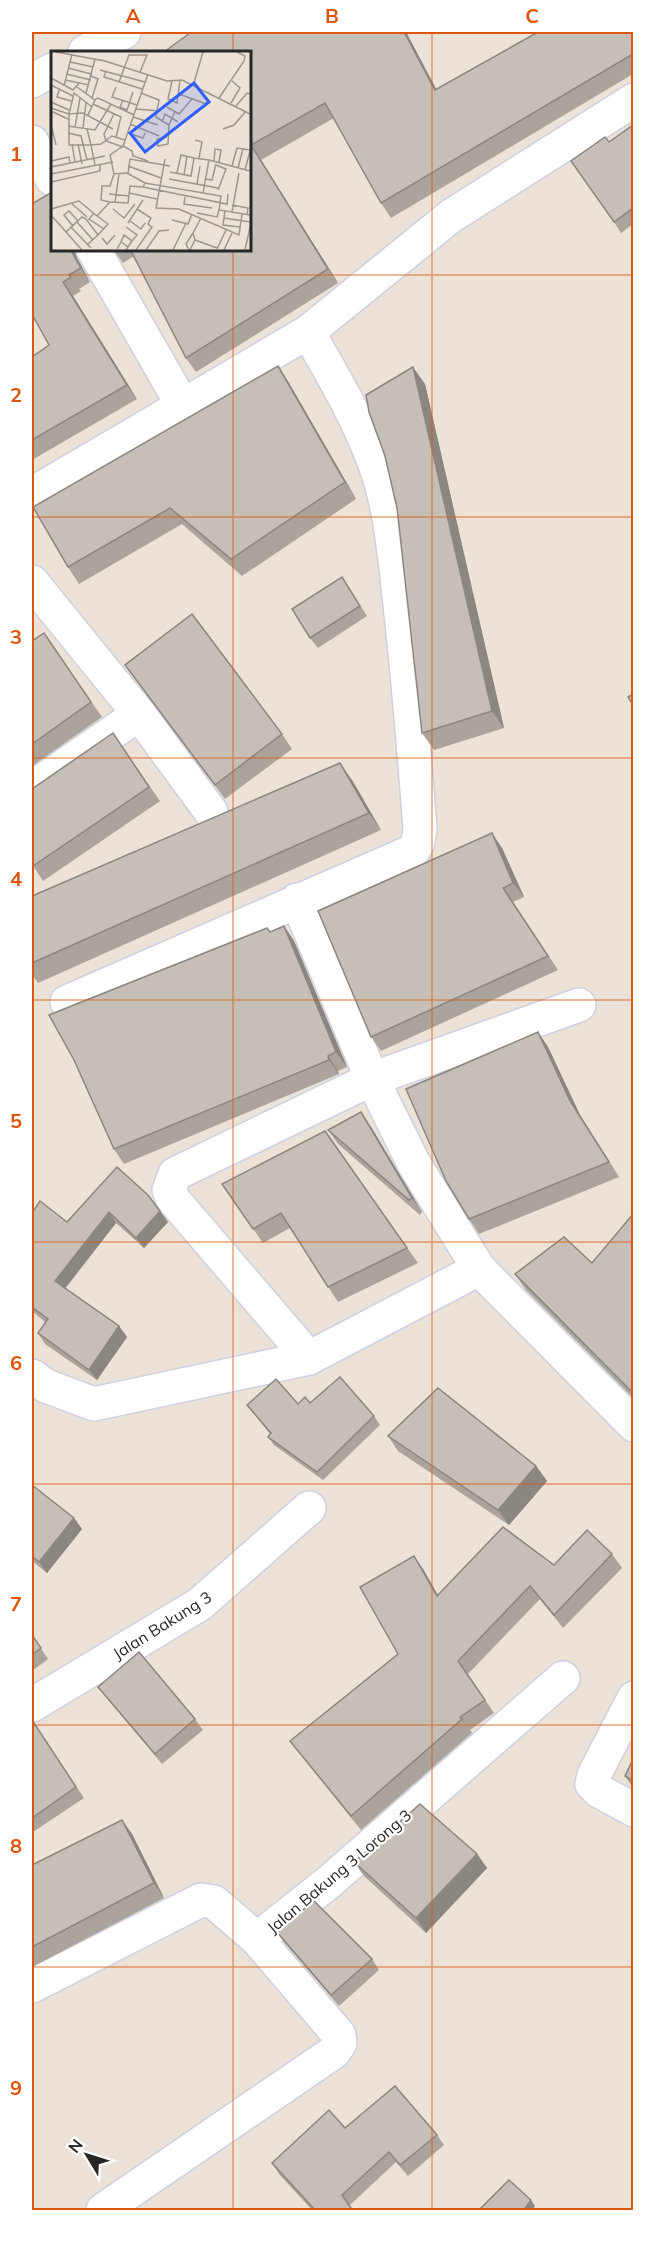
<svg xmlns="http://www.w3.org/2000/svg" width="665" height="2242" font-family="Mulish,sans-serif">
<rect width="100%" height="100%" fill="#ece2d7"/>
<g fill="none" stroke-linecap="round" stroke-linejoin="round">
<defs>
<g id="minor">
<path d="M85 52 124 32"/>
<path d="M32 81 52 70"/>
<path d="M32 142 52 179"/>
<path d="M93 249 182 404"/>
<path d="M32 494 308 332 451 216 634 100"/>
<path d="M32 582 139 714 32 788"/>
<path d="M139 714 211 812"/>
<path d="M297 900 372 1079 413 1162 479 1269 634 1425"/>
<path d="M67 1002 413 851 418 842 420 828C414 750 408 673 399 596 394 551 390 504 374 462 357 416 332 374 308 332"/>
<path d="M309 1358 172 1198 169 1190 175 1174 372 1079 579 1005"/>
<path d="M32 1376 46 1386 94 1404 309 1358 479 1269"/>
<path d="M634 1698 594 1775 592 1784 599 1791 634 1810"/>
<path d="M32 1705 200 1604 309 1508"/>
<path d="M32 1986 201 1900 214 1902 257 1939 329 1882 563 1678"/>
<path d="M103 2210 334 2052 340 2043 339 2035 257 1939"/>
</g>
</defs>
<use href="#minor" stroke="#ccd1e2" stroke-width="36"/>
<use href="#minor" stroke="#fff" stroke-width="33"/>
</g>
<g fill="#aaa49d">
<path d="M406 32 436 89 633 32V74L391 218 381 203 334 118 261 160 338 283 196 372 186 358 134 256 123 263 113 249H249V52Z"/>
<path d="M633 125V224L621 233 614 222 609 142Z"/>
<path d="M32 198 52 249H74L77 258 90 282 79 289 81 291 73 296 137 399 32 460V357L49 345Z"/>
<path d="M289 383 356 499 242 576 182 524 79 584 68 567Z"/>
<path d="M425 384 504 728 434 750 422 733Z"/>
<path d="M342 577 367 616 318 648 310 638Z"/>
<path d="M44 633 102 717 32 766V641Z"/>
<path d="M125 665 282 734 292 749 225 799Z"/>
<path d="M113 733 160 801 43 881 32 864Z"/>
<path d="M352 780 381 830 38 983 32 974V896Z"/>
<path d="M502 848 524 897 513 902 558 970 381 1051 371 1037Z"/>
<path d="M284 926 294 941 347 1067 338 1071 339 1074 124 1164 114 1149 270 932Z"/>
<path d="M538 1032 548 1047 580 1115 619 1177 479 1234 469 1219Z"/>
<path d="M371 1127 422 1212 420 1215 338 1144 328 1130Z"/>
<path d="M325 1131 418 1263 338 1302 290 1228 263 1243 222 1184Z"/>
<path d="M117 1167 160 1211 168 1222 144 1248 116 1223 65 1289 119 1326 127 1337 97 1380 45 1344 38 1333 45 1322 32 1311V1213L67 1222Z"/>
<path d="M633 1214V1398L526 1290 515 1274 592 1263Z"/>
<path d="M310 1403 374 1416 380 1425 323 1480 274 1445 268 1437 270 1434 247 1405 298 1404Z"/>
<path d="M388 1436 536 1466 547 1481 509 1525 398 1451Z"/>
<path d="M32 1485 74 1518 82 1529 47 1573 32 1561Z"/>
<path d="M612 1554 622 1568 563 1628 540 1599 468 1674 494 1713 470 1730 472 1733 361 1830 300 1754 290 1741 398 1654 423 1569 438 1595 554 1565Z"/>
<path d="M32 1635 48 1659 32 1671Z"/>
<path d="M98 1687 195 1719 203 1730 162 1764 106 1697Z"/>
<path d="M32 1720 84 1798 33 1832 32 1830Z"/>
<path d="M633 1759V1788L625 1776Z"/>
<path d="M122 1820 132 1834 164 1898 32 1967V1865Z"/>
<path d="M477 1854 487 1868 426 1933 364 1876 354 1862Z"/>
<path d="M276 1931 372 1959 379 1970 339 2006 284 1942Z"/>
<path d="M345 2128 437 2135 444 2145 408 2176 396 2162 350 2205 353 2211H313L279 2174 272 2163Z"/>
</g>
<g fill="#8b8680">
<path d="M404 32H406L444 104 435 90Z"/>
<path d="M251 145 261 160 338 283 328 269Z"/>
<path d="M70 249H74L77 258 90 282 81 268Z"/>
<path d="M63 282 73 296 137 399 127 385Z"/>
<path d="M278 366 289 383 356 499 345 482Z"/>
<path d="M413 367 425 384 504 728 492 711Z"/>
<path d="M340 763 352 780 381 830 369 813Z"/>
<path d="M492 833 502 848 524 897 513 883Z"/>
<path d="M284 926 294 941 347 1067 336 1052Z"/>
<path d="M538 1032 548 1047 580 1115 619 1177 570 1101Z"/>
<path d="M328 1056 338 1071 339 1074 329 1060Z"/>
<path d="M361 1112 371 1127 422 1212 412 1198Z"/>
<path d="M160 1211 168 1222 144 1248 136 1238Z"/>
<path d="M109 1212 116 1223 62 1292 55 1281Z"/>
<path d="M119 1326 127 1337 97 1380 89 1370Z"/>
<path d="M536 1466 547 1481 509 1525 498 1510Z"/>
<path d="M74 1518 82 1529 47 1573 39 1562Z"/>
<path d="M414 1556 423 1569 446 1610 437 1596Z"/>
<path d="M122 1820 132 1834 164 1898 154 1883Z"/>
<path d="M477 1854 487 1868 426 1933 416 1918Z"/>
<path d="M531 2200 535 2206 532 2211H523Z"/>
</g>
<g fill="#c6bfb7" stroke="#8b8680" stroke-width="1.5">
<path d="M189 32H404L435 90 538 32H633V54L381 203 325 103 251 145 328 269 186 358 130 249H249V52H164L190 33Z"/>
<path d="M633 125V208L614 222 571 161 605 137 609 142Z"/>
<path d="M52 192V249H70L81 268 69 275 71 277 63 282 127 385 32 440V357L49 345 32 314V203V204Z"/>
<path d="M278 366 345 482 231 559 170 508 68 567 33 507Z"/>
<path d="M413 367 492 711 422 733 397 508 385 456 369 412 366 395Z"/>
<path d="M342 577 360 606 310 638 292 609Z"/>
<path d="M192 614 282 734 215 785 125 665Z"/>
<path d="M44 633 91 702 32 744V641Z"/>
<path d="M633 694V705L628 697Z"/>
<path d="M113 733 149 787 33 866 32 864V789Z"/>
<path d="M340 763 369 813 32 963V896Z"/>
<path d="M492 833 513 883 503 888 548 956 371 1037 318 911Z"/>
<path d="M284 926 336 1052 328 1056 329 1060 114 1149 74 1060 49 1015 267 928 270 932Z"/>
<path d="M538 1032 570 1101 609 1162 469 1219 446 1181 406 1089Z"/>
<path d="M361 1112 412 1198 409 1200 328 1130Z"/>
<path d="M325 1131 407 1248 328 1287 281 1213 253 1229 222 1184Z"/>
<path d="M117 1167 148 1195 160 1211 136 1238 109 1212 55 1281 119 1326 89 1370 38 1333 48 1319 32 1307V1213L40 1201 67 1222Z"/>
<path d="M633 1214V1393L515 1274 564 1237 592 1263Z"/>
<path d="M340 1377 374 1416 317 1472 268 1437 271 1433 247 1405 276 1379 298 1404 305 1397 310 1403Z"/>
<path d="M438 1388 536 1466 498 1510 388 1436Z"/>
<path d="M32 1485 74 1518 39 1562 32 1556Z"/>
<path d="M503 1527 554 1565 587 1530 612 1554 554 1615 530 1586 458 1661 485 1700 460 1717 462 1719 351 1816 290 1741 398 1654 360 1587 414 1556 437 1596Z"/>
<path d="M32 1635 41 1648 32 1655Z"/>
<path d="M139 1652 195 1719 155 1754 98 1687Z"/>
<path d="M32 1720 76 1787 32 1818Z"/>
<path d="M633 1759V1781L625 1776Z"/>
<path d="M420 1804 477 1854 416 1918 354 1862Z"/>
<path d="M122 1820 154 1883 32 1947V1865Z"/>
<path d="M314 1901 372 1959 331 1995 276 1931Z"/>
<path d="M395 2086 437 2135 400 2165 389 2152 342 2195 353 2211H316L272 2163 329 2110 345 2128Z"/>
<path d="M509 2180 531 2200 523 2211H481L480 2209Z"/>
</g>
<path fill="none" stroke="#de560d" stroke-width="1.5" stroke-opacity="0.55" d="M233 32V52M432 32V2210M233 249V2210M32 275H634M32 517H634M32 758H634M32 1000H634M32 1242H634M32 1484H634M32 1725H634M32 1967H634"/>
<g text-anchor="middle" stroke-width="4.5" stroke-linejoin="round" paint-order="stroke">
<g font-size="16" fill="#272727" stroke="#fff">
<text transform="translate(162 1625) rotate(-32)" y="6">Jalan Bakung 3</text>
<text transform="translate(339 1871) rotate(-40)" y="6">Jalan Bakung 3 Lorong 3</text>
</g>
</g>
<g transform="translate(51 51)">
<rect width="200" height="200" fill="#ece2d7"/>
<path fill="none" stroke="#9d9791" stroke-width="1.5" d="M5 1 54 10 116 30 131 29 199 63M19 11 42 16M17 17 40 23M49 19 94 31M55 20 53 26 91 38M15 23 40 29M40 25 47 28 41 47M0 27 22 39 28 32M14 29 38 34M121 30 117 48 126 52 129 29M68 31 78 4H96L89 21M0 34 22 45M13 35 21 3M142 35 152 1M26 36 44 49 37 64M65 36 61 46 86 54M8 39 6 46 20 50M35 42 44 8M90 42 108 49 106 60M128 43 155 53M168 47 193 10 194 5 186 1M44 49 47 47 83 64M72 49 69 56 76 59 82 41M0 51 18 59M180 52 189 37 181 30M42 53 70 66 65 86M185 55 196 42 199 43M41 56 23 42 18 63 32 62 62 78M116 56 128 63 141 48M0 57 18 63V94H40L44 114M85 58 109 60M0 60 17 68M105 60V66L118 74M63 63 53 83 55 90 72 96M82 66 107 74M111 71 114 63 127 71M79 73 108 85M0 74 5 94M17 75 44 79 60 53M24 76 29 47M32 77 35 52M36 78 40 94 50 93 61 85 74 89M172 78 183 74 195 60M17 82 30 85 36 109M77 82 92 87 94 82M116 86 106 88 107 95 117 93 118 74 124 60M144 89 151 91 148 107M21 93 24 111M27 93 31 113M72 95 81 100 82 105 97 110M114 108 105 157 128 158 188 184 191 163M0 110 18 106 19 113M163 110 164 98 170 99 168 111M165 114 175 118 167 139M77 115 110 127M181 115 186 97 199 99M0 116 54 105M187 117 192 98M194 119 199 100M119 121 140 125 143 107 158 109M126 122 130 104 143 107M0 123 62 111M77 123 79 108 119 115M133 124 136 105M118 128 167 137M154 128 161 129 165 113M0 131 49 120V113M94 132 76 122 63 123 59 104 72 95 97 23M146 133 149 115M92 136 176 153 177 143M78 142 106 148M152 142 170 145 168 159 199 164M58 143 78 145M134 146 133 153 161 157M59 151 50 149 51 135H59L63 123M64 151 68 123M20 152 36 166M181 154 197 157 196 163M0 158 28 150 46 165 59 151 77 152 79 135 92 136 94 132 152 142 158 109 199 120M62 158 73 167 84 153M174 160 172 174 189 176M181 161 188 122M43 162 38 168 53 178M146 162 166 166 168 159M0 164 31 199M46 165 57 173 47 184M173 167 199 171M121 169 137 173 141 163M79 170 90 178 94 172M26 171 42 189M77 172 92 149M22 175 13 164 18 160 27 170M20 176 40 197M75 176 86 184 81 190M15 181 31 166 35 168 47 184 36 194M51 187 56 193 64 184M144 189 142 182 150 167M70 191 73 184 81 190 77 196M66 198 70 191 77 196 75 199M166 198 175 179M85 199 101 176 97 173 100 167 86 158M95 199 108 180 118 179M122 199 135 172M138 199 135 193 142 182M139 199 144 189 166 197M173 199 181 182M194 199 199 176"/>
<path fill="#305eff" fill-opacity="0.15" stroke="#305eff" stroke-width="3" d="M143 32 158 51 94 101 79 82Z"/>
<rect width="200" height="200" fill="none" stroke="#272727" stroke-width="3"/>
</g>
<rect width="665" height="2242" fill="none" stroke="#ffffff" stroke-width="66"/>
<g transform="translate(87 2155) rotate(308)" stroke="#ffffff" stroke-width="4.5" paint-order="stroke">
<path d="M0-4.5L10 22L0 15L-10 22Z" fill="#272727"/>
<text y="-9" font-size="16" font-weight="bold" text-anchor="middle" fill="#272727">N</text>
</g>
<rect x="33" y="33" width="599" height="2176" fill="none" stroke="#de560d" stroke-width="2"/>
<g font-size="20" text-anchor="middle" font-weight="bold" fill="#de560d">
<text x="133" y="23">A</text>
<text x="332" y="23">B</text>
<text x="532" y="23">C</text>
<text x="16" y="161">1</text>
<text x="16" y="402">2</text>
<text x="16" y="644">3</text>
<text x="16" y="886">4</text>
<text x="16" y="1128">5</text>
<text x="16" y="1370">6</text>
<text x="16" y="1611">7</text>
<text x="16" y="1853">8</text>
<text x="16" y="2095">9</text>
</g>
</svg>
